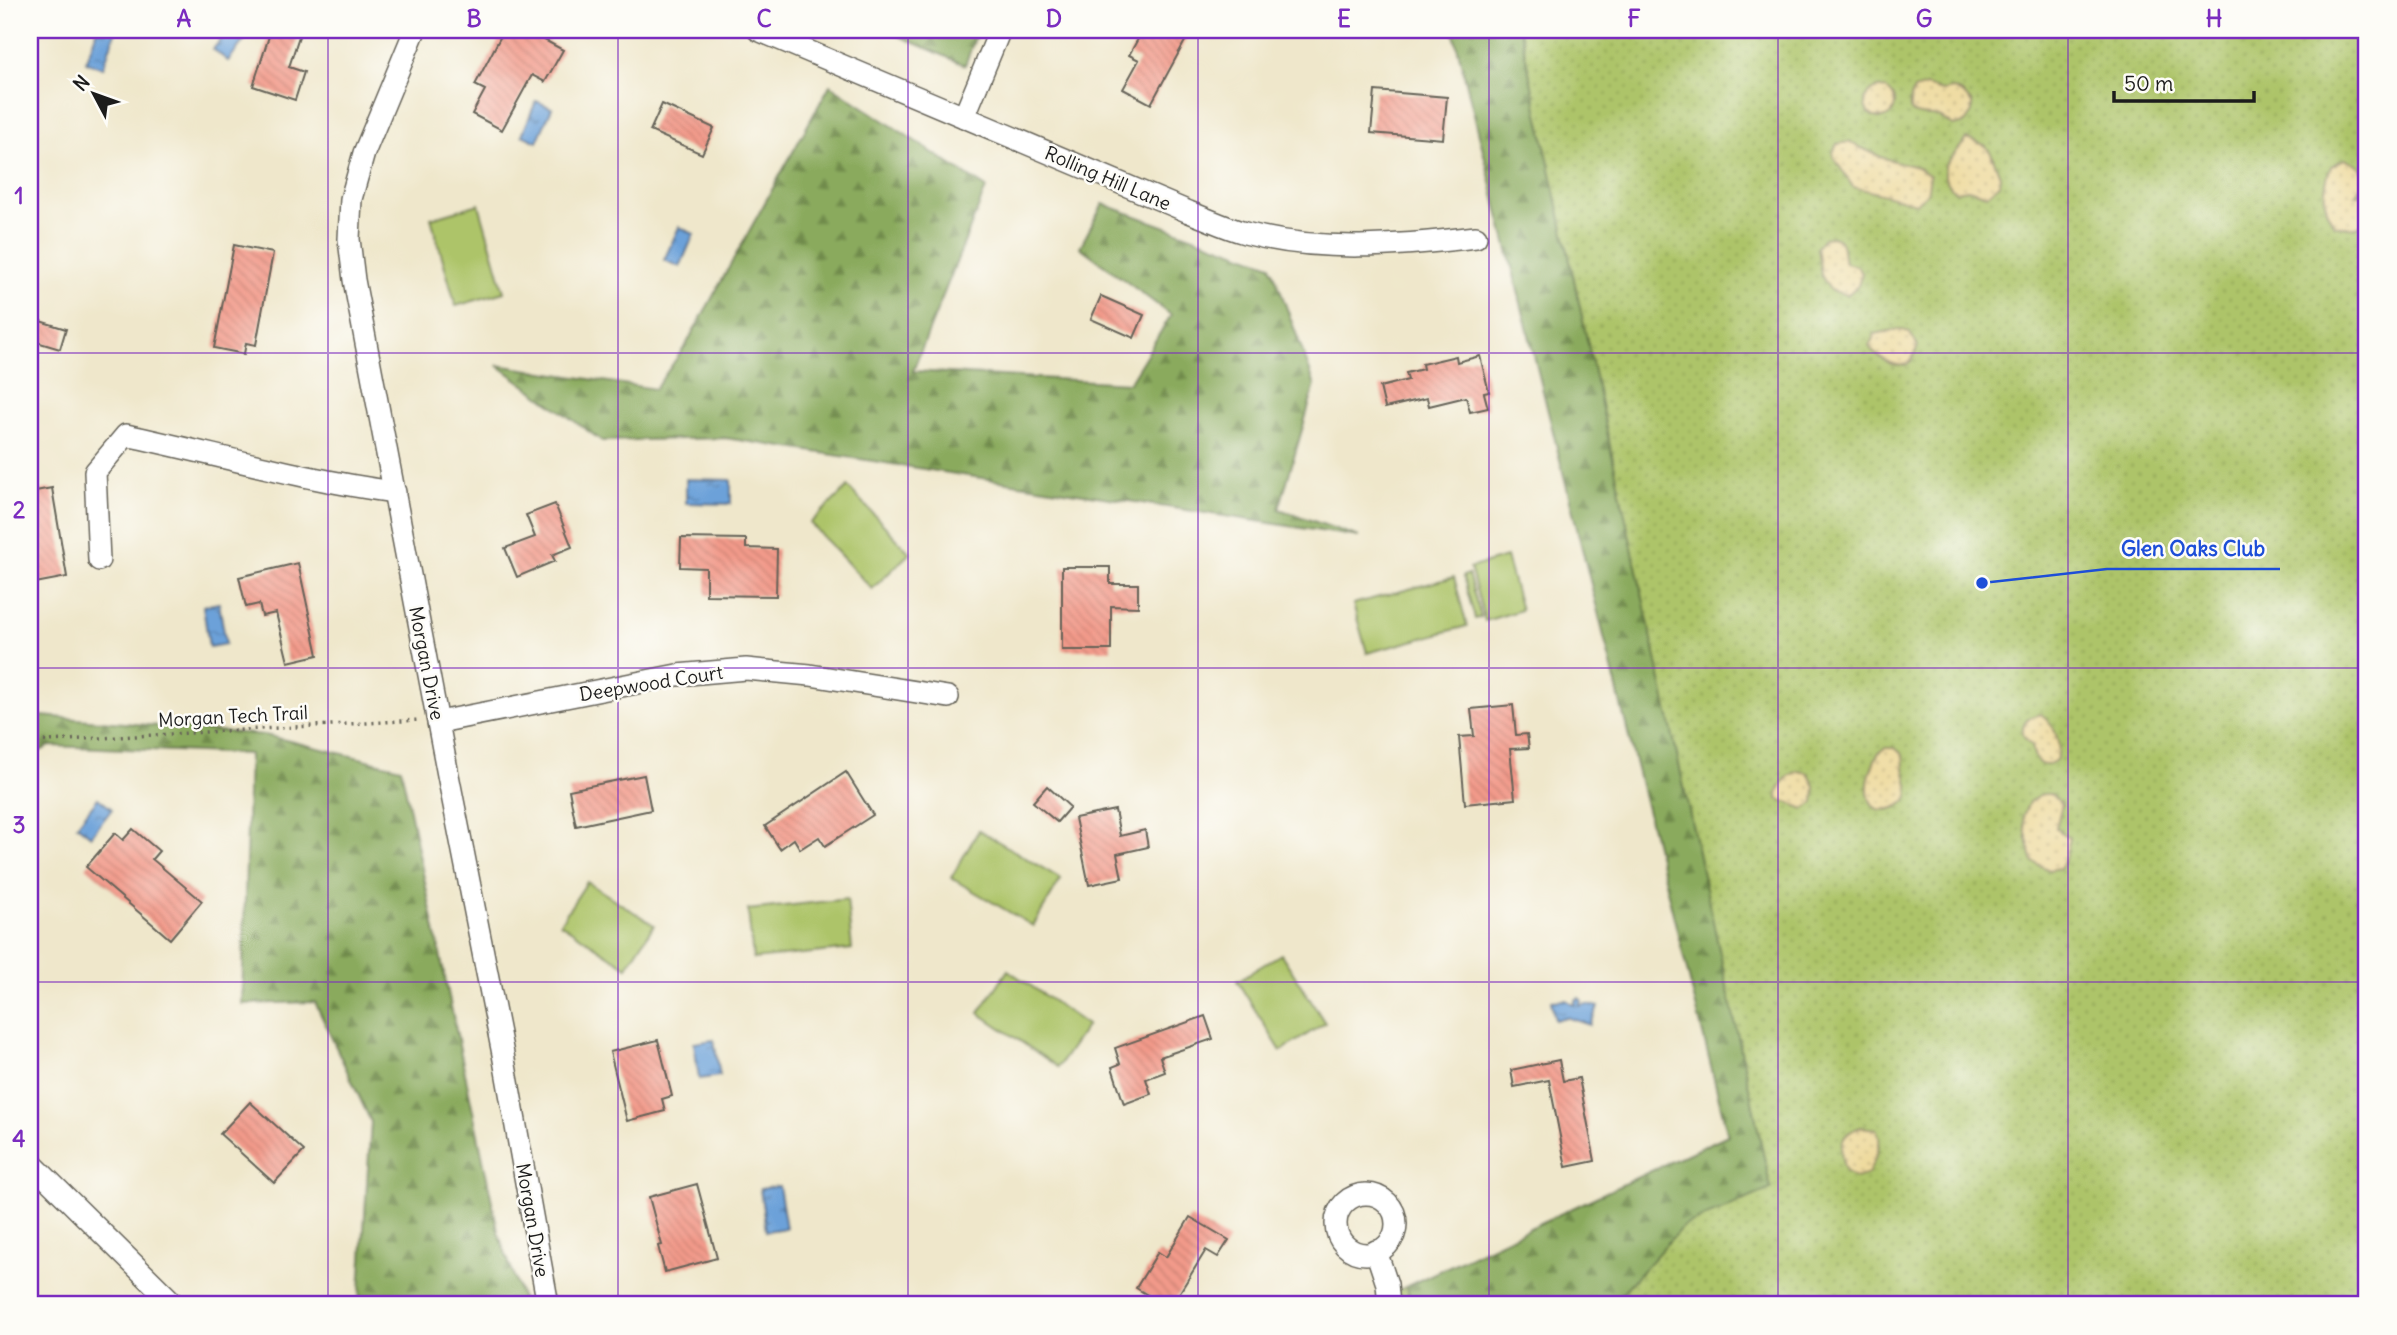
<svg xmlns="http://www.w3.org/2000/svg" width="2397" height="1335" font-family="Delius,sans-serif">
<defs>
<pattern id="grass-dots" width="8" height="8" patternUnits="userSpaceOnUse" patternTransform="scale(1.75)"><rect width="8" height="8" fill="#adc469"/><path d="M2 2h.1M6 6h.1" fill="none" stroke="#94a85a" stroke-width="1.8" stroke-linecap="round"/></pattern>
<pattern id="forest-firs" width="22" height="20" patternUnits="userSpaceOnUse" patternTransform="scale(1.75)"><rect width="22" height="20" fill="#8aaa5d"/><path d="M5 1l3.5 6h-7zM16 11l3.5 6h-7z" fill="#708a4c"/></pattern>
<pattern id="sand-dots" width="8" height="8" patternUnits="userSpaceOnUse" patternTransform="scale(1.75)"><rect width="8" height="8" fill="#eeda9e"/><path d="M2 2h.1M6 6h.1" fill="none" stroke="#ccba88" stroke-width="1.8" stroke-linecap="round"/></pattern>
<pattern id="water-ripples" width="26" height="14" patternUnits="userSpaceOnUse" patternTransform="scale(1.75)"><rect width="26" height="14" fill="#6ca1d9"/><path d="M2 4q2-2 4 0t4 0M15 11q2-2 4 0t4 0" fill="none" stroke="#5882af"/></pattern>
<pattern id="building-back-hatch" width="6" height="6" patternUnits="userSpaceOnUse" patternTransform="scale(1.75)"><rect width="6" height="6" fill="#f29a8a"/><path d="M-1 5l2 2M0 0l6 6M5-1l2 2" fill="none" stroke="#cf8476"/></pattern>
</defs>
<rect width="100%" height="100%" fill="#fdfcf7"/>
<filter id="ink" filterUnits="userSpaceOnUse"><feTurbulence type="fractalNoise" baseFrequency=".0143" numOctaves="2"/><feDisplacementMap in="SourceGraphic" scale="14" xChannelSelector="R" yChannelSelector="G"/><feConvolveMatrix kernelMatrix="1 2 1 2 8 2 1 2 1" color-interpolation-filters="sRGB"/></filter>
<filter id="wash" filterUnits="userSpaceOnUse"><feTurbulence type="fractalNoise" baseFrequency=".00686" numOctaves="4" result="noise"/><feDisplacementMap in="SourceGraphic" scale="28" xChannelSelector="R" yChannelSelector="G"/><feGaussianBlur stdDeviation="1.57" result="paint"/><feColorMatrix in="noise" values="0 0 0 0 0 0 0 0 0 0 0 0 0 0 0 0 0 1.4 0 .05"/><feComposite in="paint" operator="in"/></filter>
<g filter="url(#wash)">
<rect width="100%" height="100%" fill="#efe7cb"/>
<path fill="url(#grass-dots)" stroke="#647042" stroke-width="2" d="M1464 30H2367V1305H1389L1388 1295 1728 1135Z"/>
<g fill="url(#forest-firs)" stroke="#53633c" stroke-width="2">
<path d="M885 30H978L965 65Z"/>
<path d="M1453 30H1520L1771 1189 1683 1226 1611 1305H1410L1407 1286 1728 1135Z"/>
<path d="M830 85 986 188 913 371 1129 383 1171 315 1080 247 1103 204 1271 265 1315 385 1279 509 1359 537 725 438 602 441 497 365 655 389 686 345Z"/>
<path d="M30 715 265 735 401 768 499 1235 524 1305H359L371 1122 315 1002 242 1004 249 754 50 746 30 756Z"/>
</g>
<g fill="url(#sand-dots)" stroke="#857b5d" stroke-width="2">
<path d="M1926 86 1942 91 1954 89 1963 93 1972 103V113L1965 123 1953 126C1949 123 1944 119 1939 117 1923 113 1900 122 1914 90Z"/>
<circle cx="1880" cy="103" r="15"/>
<path d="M1967 139 1985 145 1991 153 2000 176 1999 184 1987 195 1968 189 1956 191 1952 189 1945 178V165Z"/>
<path d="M1849 142 1883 158 1917 167 1930 176 1927 194 1916 203 1853 187 1834 158 1833 152 1837 144Z"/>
<path d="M2344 159C2355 161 2363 168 2365 180L2355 195 2367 193V221C2356 230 2347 228 2334 225 2321 204 2323 188 2331 166Z"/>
<path d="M1832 237C1846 239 1842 253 1845 263L1857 266 1862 273 1858 286 1847 295 1830 290 1821 275 1817 247 1824 238Z"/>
<path d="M1899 329 1909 332 1918 346C1916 350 1913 359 1910 362 1898 372 1875 356 1869 346L1875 334Z"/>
<path d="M2041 714C2054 723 2063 744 2056 760 2040 772 2034 760 2032 746 2016 734 2022 717 2041 714Z"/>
<path d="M1895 748 1903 755C1904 761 1903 767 1905 772 1908 785 1914 798 1899 806 1891 810 1885 811 1877 809 1860 796 1870 768 1879 752L1885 748Z"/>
<path d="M1798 771 1808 773 1815 786 1814 803 1804 809 1778 799C1777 786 1786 776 1798 771Z"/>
<path d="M2043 794H2051L2062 804 2056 828 2070 839 2064 862 2060 868 2049 870 2033 862C2028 847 2026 832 2023 816L2029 802Z"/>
<path d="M1861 1127 1876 1129C1885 1143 1874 1160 1868 1174L1855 1178C1845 1172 1844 1169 1842 1159 1839 1141 1844 1132 1861 1127Z"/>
</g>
<g fill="#adc469" stroke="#647042" stroke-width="2">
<path d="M479 204 504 292 456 306 431 218Z"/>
<path d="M848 487 910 553 872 589 810 523Z"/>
<path d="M1506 557 1521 610 1485 621 1470 568Z"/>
<path d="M1468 574 1481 617 1475 619 1463 576Z"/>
<path d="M1454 577 1467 626 1367 653 1353 604Z"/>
<path d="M979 830 1061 879 1033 926 951 878Z"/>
<path d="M587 882 654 925 627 967 560 923Z"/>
<path d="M847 899 852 949 753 959 748 910Z"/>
<path d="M1281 954 1325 1023 1281 1051 1237 981Z"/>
<path d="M1008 970 1087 1025 1058 1067 979 1013Z"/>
</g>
<g fill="url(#water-ripples)" stroke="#445e7a" stroke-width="2">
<path d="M97 30H116L103 68 86 62Z"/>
<path d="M229 30H243L249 34 228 61 213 49Z"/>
<path d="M536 101 552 108 537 142 522 135Z"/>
<path d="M679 227 694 234 680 267 664 260Z"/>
<path d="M686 479 731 480V504L686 503Z"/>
<path d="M219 603 226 644 209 647 203 606Z"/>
<path d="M98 798 112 809 91 836 77 825Z"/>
<path d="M1579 998 1582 1001 1579 1006 1587 1004 1598 1007 1590 1025 1566 1017 1555 1020 1551 1001 1566 1000 1575 1005V1000Z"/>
<path d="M714 1040 720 1076 699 1079 694 1043Z"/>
<path d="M779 1186 786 1228 766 1231 760 1189Z"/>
</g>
<g id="blocks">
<g fill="url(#building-back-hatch)">
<path d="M271 30H301L289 67 304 72 295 100 253 86Z"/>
<path d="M504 30H526L563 50 545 82 532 75 502 130 472 114 485 90 475 85Z"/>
<path d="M1143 30H1191L1151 104 1123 89 1139 60 1129 55Z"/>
<path d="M1375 91 1447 97 1443 139 1371 133Z"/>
<path d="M662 104 714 128 702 154 650 131Z"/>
<path d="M234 245 273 253 256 345 246 343 244 354 214 348Z"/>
<path d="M1101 296 1144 315 1134 338 1091 319Z"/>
<path d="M30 318 66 329 60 349 30 340Z"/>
<path d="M1456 356 1457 362 1480 356 1489 392 1484 393 1488 408 1470 412 1466 397 1429 406 1427 398 1385 408 1380 387 1408 380 1406 373 1423 369 1422 364Z"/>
<path d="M52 488 67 577 30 584V492Z"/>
<path d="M555 504 572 547 552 555 555 561 517 577 505 548 535 537 526 515Z"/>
<path d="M681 538 746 539V548L777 549 776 596 706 595V568L680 567Z"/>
<path d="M298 563 318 655 288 662 276 613 262 616 259 604 246 607 239 577Z"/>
<path d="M1062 567H1110V584H1138V607L1111 606V650H1062Z"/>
<path d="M1513 705 1516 735 1527 734 1529 748 1510 749 1515 799 1465 804 1459 737 1474 736 1471 709Z"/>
<path d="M846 772 873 815 825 846 819 837 800 849 794 839 780 849 765 826Z"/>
<path d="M644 775 651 810 576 826 569 790Z"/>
<path d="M1047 786 1070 807 1057 822 1033 802Z"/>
<path d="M1115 810 1120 836 1145 830 1148 847 1117 854 1122 878 1089 885 1075 818Z"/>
<path d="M133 829 159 851 152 859 202 901 170 939 86 867 115 833 123 840Z"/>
<path d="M1205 1016 1213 1039 1160 1057 1165 1072 1146 1079 1151 1094 1124 1104 1112 1067 1120 1064 1115 1048Z"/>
<path d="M658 1040 672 1096 662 1099 665 1111 627 1121 610 1052Z"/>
<path d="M1559 1060 1563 1081 1579 1078 1595 1161 1566 1167 1549 1080 1514 1087 1511 1070Z"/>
<path d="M250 1102 304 1151 274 1183 220 1134Z"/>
<path d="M697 1184 717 1258 665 1272 658 1246 662 1245 649 1197Z"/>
<path d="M1190 1217 1229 1240 1218 1257 1206 1250 1172 1305H1164L1136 1288 1158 1252 1166 1257Z"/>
</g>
</g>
</g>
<g filter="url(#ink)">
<use href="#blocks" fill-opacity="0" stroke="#666359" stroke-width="2"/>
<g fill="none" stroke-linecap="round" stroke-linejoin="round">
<defs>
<g id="minor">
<path d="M415 30 364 153 351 199 349 239 354 280 448 775 503 1054 548 1305"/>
<path d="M758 30 1189 212C1208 219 1226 228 1245 233 1321 253 1399 246 1476 237"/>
<path d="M964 117 1000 30"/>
<path d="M99 560 95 472 126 435C215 454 304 480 395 492"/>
<path d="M439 722 677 675 746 669 810 675 948 697"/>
<path d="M30 1162 175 1305"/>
<circle cx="1366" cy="1224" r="30"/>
<path d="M1376 1251 1387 1284 1389 1305"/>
</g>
</defs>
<use href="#minor" stroke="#666359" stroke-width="24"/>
<path stroke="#666359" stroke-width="3.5" stroke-dasharray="2 5" stroke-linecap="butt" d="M30 742 419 720"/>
<use href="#minor" stroke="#fff" stroke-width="21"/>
</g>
</g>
<path fill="none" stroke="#7b2cbf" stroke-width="2" stroke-opacity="0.55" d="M328 30V1305M618 30V1305M908 30V1305M1198 30V1305M1489 30V1305M1778 30V1305M2068 30V1305M30 353H2367M30 668H2367M30 982H2367"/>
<g text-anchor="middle" stroke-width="5" stroke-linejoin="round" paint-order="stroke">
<g font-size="19" fill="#1c1c1c" stroke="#fdfcf7">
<text transform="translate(1108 178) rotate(23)" y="7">Rolling Hill Lane</text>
<text transform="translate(427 663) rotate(79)" y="7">Morgan Drive</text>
<text transform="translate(651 683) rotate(-9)" y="7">Deepwood Court</text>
<text transform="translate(233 716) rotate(-3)" y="7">Morgan Tech Trail</text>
<text transform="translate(533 1220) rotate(80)" y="7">Morgan Drive</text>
</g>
</g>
<path fill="none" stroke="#1d4ed8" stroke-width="2.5" d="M1982 583L2107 569H2280"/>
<circle fill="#1d4ed8" stroke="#fdfcf7" stroke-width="2.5" cx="1982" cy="583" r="7"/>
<g font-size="21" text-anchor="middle" font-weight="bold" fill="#1d4ed8" stroke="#fdfcf7" stroke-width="5" stroke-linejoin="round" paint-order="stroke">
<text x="2193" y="556">Glen Oaks Club</text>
</g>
<rect width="2397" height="1335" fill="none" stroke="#fdfcf7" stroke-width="77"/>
<g transform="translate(94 94) rotate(311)" stroke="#fdfcf7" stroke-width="5" paint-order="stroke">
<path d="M0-5L12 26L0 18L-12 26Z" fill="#1c1c1c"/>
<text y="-10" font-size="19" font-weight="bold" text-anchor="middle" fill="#1c1c1c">N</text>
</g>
<path d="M2114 91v10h140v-10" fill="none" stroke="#1c1c1c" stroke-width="3.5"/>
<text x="2124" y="91" font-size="21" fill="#1c1c1c" stroke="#fdfcf7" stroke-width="5" paint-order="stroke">50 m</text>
<rect x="38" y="38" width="2320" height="1258" fill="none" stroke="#7b2cbf" stroke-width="2.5"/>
<g font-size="23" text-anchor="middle" font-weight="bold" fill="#7b2cbf">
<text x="184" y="27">A</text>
<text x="474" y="27">B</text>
<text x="764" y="27">C</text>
<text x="1054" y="27">D</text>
<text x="1344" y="27">E</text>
<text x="1634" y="27">F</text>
<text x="1924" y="27">G</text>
<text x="2214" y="27">H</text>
<text x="19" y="204">1</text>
<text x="19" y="518">2</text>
<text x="19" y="833">3</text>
<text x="19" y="1147">4</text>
</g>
</svg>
